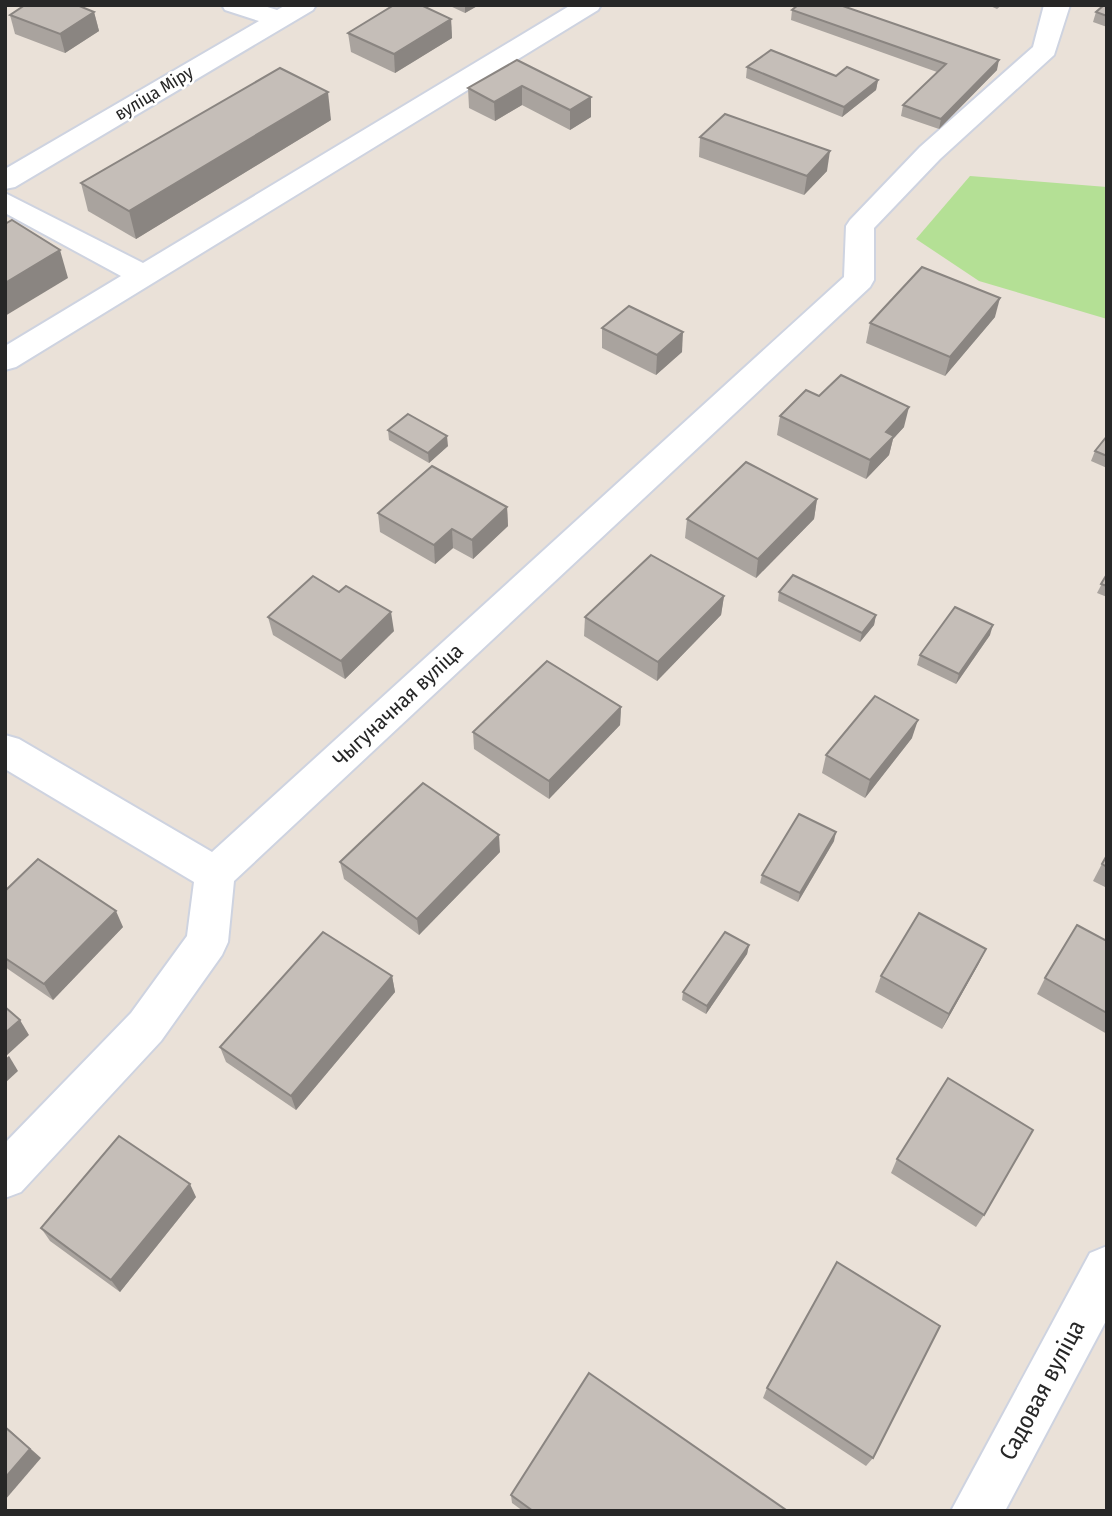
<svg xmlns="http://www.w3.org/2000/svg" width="1112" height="1516" font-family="'Fira Sans Condensed',sans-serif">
<rect width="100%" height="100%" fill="#eae1d8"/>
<path fill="#b4e095" d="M970 176 1107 187V319L979 281 916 239Z"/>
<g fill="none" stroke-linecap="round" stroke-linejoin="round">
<defs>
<g id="minor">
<path d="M222 5H261L277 10 286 5H316L313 10 15 187 5 189V169L259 21 225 10Z"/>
<path d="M571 5H601L598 10 16 367 5 370V346L121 276 5 213V193L143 263Z"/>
<path d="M1044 5H1070L1054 55 940 159 874 228V280L870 287 234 881 228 942 222 955 161 1041 21 1192 5 1198V1143L131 1013 187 936 194 882 5 769V735L19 739 212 852 844 277 846 226 850 220 920 147 1033 47Z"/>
<path d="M1107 1246V1319L1005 1511H951L1090 1253Z"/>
</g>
</defs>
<use href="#minor" stroke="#ced3e0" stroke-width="4"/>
<use href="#minor" fill="#fff" fill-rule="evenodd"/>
</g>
<g fill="#a9a39e">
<path d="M448 5H479L465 13Z"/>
<path d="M988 5H1002L997 9Z"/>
<path d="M1107 5V27L1093 22 1096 12Z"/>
<path d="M792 10 997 70 939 129 901 116 903 105 937 72 791 20Z"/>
<path d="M94 12 99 31 65 53 15 34 10 15Z"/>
<path d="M451 19 452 38 395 73 351 52 348 33Z"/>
<path d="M517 60 591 97V117L570 130 522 105 495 121 469 108 468 88Z"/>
<path d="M747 67 836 76 878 80 876 90 842 117 746 78Z"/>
<path d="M331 120 136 239 88 211 81 183Z"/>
<path d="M700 137 827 171 804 195 699 157Z"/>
<path d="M995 317 945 376 866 343 870 323Z"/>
<path d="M602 328 682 352 656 375 602 348Z"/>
<path d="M780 416 904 427 893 439 889 455 866 479 777 435Z"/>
<path d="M388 430 448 446 429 463 389 440Z"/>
<path d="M1107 436V468L1091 461 1095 451Z"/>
<path d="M817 499 814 519 756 578 685 538 687 519Z"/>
<path d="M507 507 508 526 473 559 453 548 435 564 380 532 378 513Z"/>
<path d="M1107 574V597L1097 593Z"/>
<path d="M779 592 876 615 874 625 860 642 778 601Z"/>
<path d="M724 596 721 615 657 681 584 636 585 617Z"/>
<path d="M268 617 394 631 345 679 273 635Z"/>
<path d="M990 635 956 684 917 665 920 655Z"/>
<path d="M621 707 620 725 549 799 474 749 473 732Z"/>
<path d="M912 738 865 798 822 773 826 755Z"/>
<path d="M834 841 798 902 760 883 762 875Z"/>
<path d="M500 852 419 935 344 879 340 862Z"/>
<path d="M1107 854V888L1093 881Z"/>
<path d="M5 891 123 927 53 1000 5 967Z"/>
<path d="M1107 941V1034L1037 994 1045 978Z"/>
<path d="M749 945 747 954 706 1014 682 1000 683 992Z"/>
<path d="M986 949 978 965 942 1029 875 992 881 976Z"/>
<path d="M392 976 395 992 296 1110 226 1062 220 1047Z"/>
<path d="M897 1159 984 1215 976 1227 891 1173Z"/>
<path d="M196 1197 120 1292 50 1241 41 1228Z"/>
<path d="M767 1388 873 1458 866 1466 763 1398Z"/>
<path d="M511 1495 785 1511H523L512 1503Z"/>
</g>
<g fill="#8a8581">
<path d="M465 5H479L465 13Z"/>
<path d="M94 12 99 31 65 53 60 34Z"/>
<path d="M451 19 452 38 395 73 394 54Z"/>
<path d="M999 60 997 70 939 129 941 119Z"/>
<path d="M878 80 876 90 842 117 844 107Z"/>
<path d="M522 86V105L495 121 494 102Z"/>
<path d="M328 92 331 120 136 239 129 211Z"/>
<path d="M591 97V117L570 130V110Z"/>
<path d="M830 151 827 171 804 195 807 176Z"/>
<path d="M60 250 68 278 5 316V283Z"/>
<path d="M1000 298 995 317 945 376 950 357Z"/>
<path d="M683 332 682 352 656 375 657 355Z"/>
<path d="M909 407 904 427 893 439 889 455 866 479 870 460 886 432Z"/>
<path d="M447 436 448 446 429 463 428 453Z"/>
<path d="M817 499 814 519 756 578 758 559Z"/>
<path d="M507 507 508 526 473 559 472 540Z"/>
<path d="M452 529 453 548 435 564 434 545Z"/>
<path d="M724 596 721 615 657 681 658 662Z"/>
<path d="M391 612 394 631 345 679 341 661Z"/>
<path d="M876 615 874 625 860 642 862 633Z"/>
<path d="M993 625 990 635 956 684 959 674Z"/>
<path d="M621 707 620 725 549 799V781Z"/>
<path d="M918 720 912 738 865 798 870 780Z"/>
<path d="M836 832 834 841 798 902 800 893Z"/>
<path d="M499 835 500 852 419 935 417 919Z"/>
<path d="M116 911 123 927 53 1000 44 984Z"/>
<path d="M749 945 747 954 706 1014 707 1006Z"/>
<path d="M986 949 978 965 942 1029 949 1014Z"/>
<path d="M392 976 395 992 296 1110 291 1096Z"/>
<path d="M20 1020 29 1035 5 1057V1033Z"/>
<path d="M9 1056 18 1071 5 1083V1059Z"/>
<path d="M190 1184 196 1197 120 1292 111 1280Z"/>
<path d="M5 1426 41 1458 5 1500Z"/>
</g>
<g fill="#c5beb8" stroke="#8a8581" stroke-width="2">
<path d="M25 5H77L94 12 60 34 10 15Z"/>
<path d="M394 5H421L451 19 394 54 348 33Z"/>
<path d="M798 5H840L999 60 941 119 903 105 946 64 792 10Z"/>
<path d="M1104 5H1107V16L1096 12Z"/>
<path d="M771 50 836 76 847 67 878 80 844 107 747 67Z"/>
<path d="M517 60 591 97 570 110 522 86 494 102 468 88Z"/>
<path d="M280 68 328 92 129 211 81 183Z"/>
<path d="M725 114 830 151 807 176 700 137Z"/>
<path d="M12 220 60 250 5 283V224Z"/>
<path d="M922 267 1000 298 950 357 870 323Z"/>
<path d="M629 306 683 332 657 355 602 328Z"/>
<path d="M841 375 909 407 886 432 894 436 870 460 780 416 806 390 819 396Z"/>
<path d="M408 414 447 436 428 453 388 430Z"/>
<path d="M1107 436V456L1095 451Z"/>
<path d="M746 462 817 499 758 559 687 519Z"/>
<path d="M432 466 507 507 472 540 452 529 434 545 378 513Z"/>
<path d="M651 555 724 596 658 662 585 617Z"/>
<path d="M1107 574V586L1101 584Z"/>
<path d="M793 575 876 615 862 633 779 592Z"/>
<path d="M313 576 339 592 346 586 391 612 341 661 268 617Z"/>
<path d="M955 607 993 625 959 674 920 655Z"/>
<path d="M547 661 621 707 549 781 473 732Z"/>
<path d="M875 696 918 720 870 780 826 755Z"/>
<path d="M423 783 499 835 417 919 340 862Z"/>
<path d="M799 814 836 832 800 893 762 875Z"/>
<path d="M1107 855V867L1102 864Z"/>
<path d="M38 859 116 911 44 984 5 958V891Z"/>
<path d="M919 913 986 949 949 1014 881 976Z"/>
<path d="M1077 925 1107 941V1013L1045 978Z"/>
<path d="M323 932 392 976 291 1096 220 1047Z"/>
<path d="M725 932 749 945 707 1006 683 992Z"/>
<path d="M5 1007 20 1020 5 1033Z"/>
<path d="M948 1078 1033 1130 984 1215 897 1159Z"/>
<path d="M119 1136 190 1184 111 1280 41 1228Z"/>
<path d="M837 1262 940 1326 873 1458 767 1388Z"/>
<path d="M589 1373 786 1510 785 1511H533L511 1495Z"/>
<path d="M5 1427 30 1449 5 1478Z"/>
</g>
<g text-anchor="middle" stroke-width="5" stroke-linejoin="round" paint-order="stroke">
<g font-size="18" fill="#272727" stroke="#fff">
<text transform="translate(154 93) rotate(-31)" y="6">вуліца Міру</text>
</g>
<g font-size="21" fill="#272727" stroke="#fff">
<text transform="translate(398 705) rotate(-43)" y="7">Чыгуначная вуліца</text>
</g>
<g font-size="24" fill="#272727" stroke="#fff">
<text transform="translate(1042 1390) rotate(-62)" y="8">Садовая вуліца</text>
</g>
</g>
<rect width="1112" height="1516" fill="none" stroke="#272727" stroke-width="14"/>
</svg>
